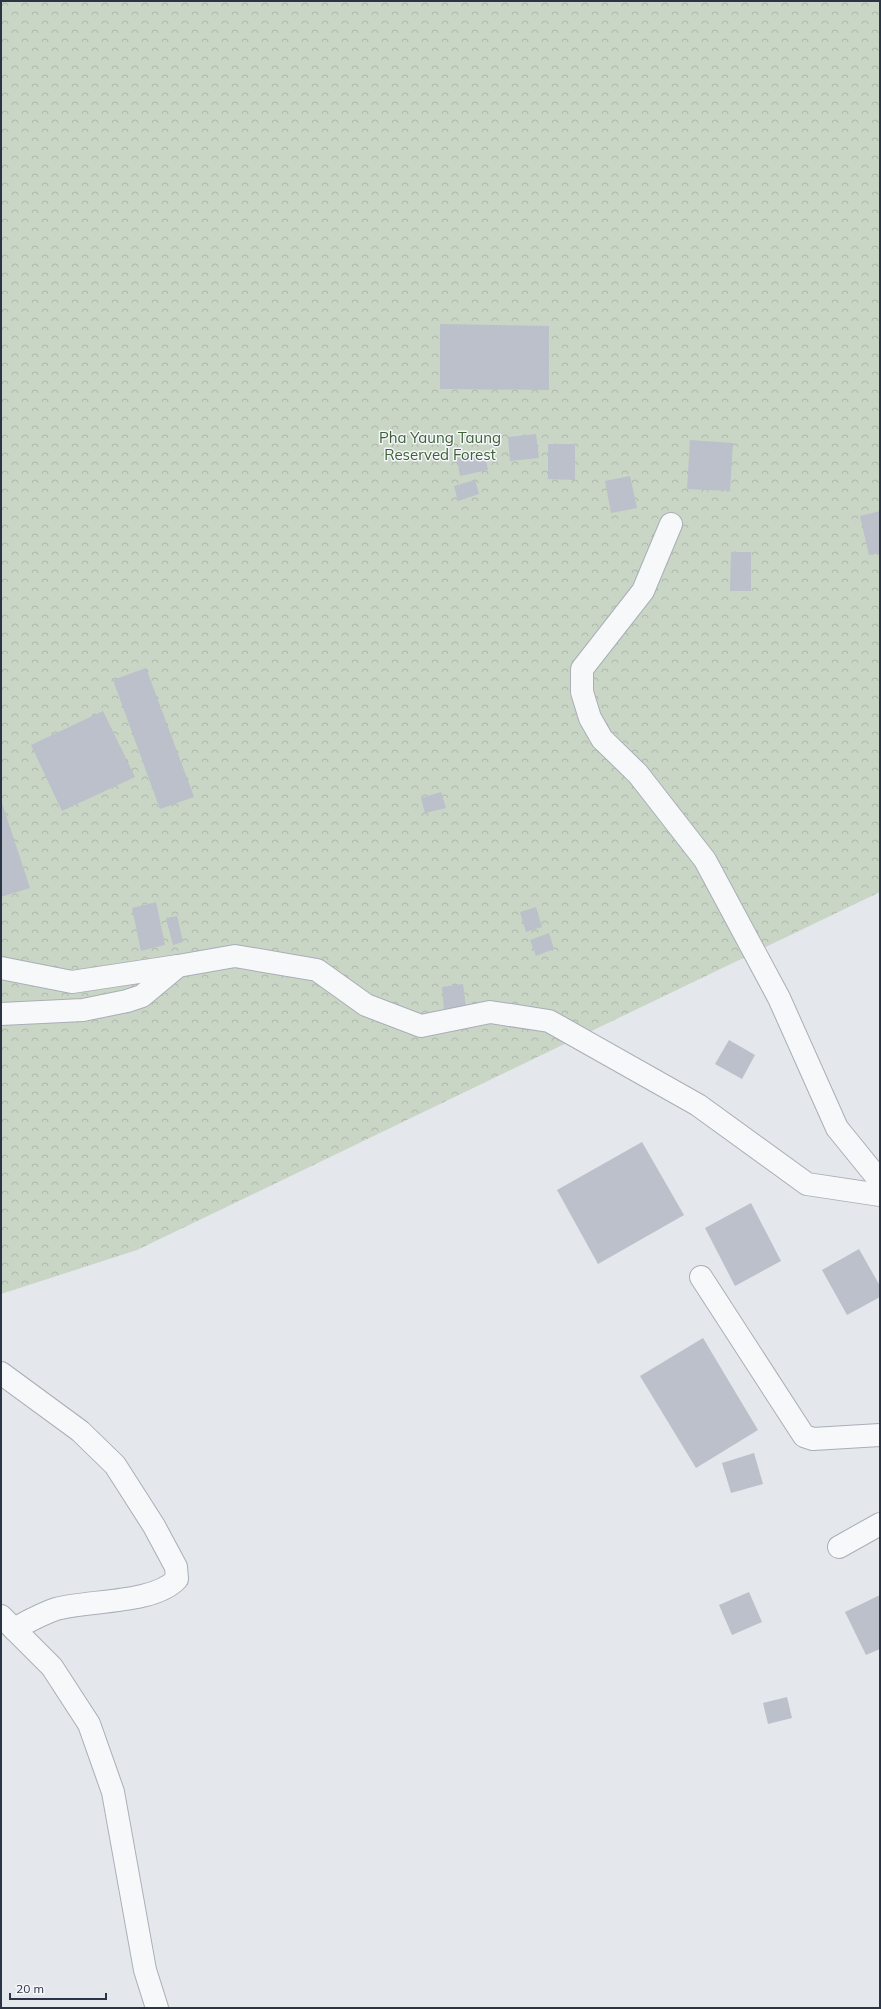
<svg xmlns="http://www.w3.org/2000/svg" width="881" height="2009" font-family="Mulish,sans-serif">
<defs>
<pattern id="forest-crowns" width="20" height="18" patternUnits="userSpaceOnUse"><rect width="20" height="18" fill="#c9d6c5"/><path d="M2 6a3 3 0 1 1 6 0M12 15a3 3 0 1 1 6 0" fill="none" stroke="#adb8ab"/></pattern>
</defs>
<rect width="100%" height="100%" fill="#e4e7ec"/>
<path fill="url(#forest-crowns)" d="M1 1H880V892L137 1250 1 1294Z"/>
<g fill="#bbc0ca">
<path d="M440 324 549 326V390L440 389Z"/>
<path d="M536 434 539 458 510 461 508 437Z"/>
<path d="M690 440 733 443 730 491 687 489Z"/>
<path d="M548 444H575V480L548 479Z"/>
<path d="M484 451 488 470 460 476 457 458Z"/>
<path d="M630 476 637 508 611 513 605 481Z"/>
<path d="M475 480 479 494 458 501 454 486Z"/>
<path d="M880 511V553L869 555 860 516Z"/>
<path d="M731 552H751V591H730Z"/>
<path d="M146 668 194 797 160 809 113 680Z"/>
<path d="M103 711 135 777 62 811 31 745Z"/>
<path d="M441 792 446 808 425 813 421 798Z"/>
<path d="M1 800 30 888 1 897Z"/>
<path d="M156 902 165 945 141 951 132 908Z"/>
<path d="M536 907 542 927 526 932 520 912Z"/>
<path d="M177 916 183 942 173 945 166 918Z"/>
<path d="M549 933 554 949 536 956 530 940Z"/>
<path d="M463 984 466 1008 444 1011 442 987Z"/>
<path d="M729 1040 755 1055 742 1079 715 1064Z"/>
<path d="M642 1142 684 1215 598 1264 557 1190Z"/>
<path d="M751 1203 781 1261 735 1286 705 1228Z"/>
<path d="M859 1249 880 1286V1297L847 1315 822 1270Z"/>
<path d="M703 1338 758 1430 696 1468 640 1376Z"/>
<path d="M754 1453 763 1484 731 1493 722 1463Z"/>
<path d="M749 1592 762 1622 732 1635 719 1605Z"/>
<path d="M880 1595V1649L866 1655 845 1612Z"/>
<path d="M787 1697 792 1718 768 1724 763 1703Z"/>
</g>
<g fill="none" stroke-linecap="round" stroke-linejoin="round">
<defs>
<g id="minor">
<path d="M671 524 643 591 582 669V692L590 718 602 739 638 774 705 860 779 998 837 1128 880 1181"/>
<path d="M1 968 72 982 178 966"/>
<path d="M1 1014 83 1010 127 1001 142 996 178 966 235 956 317 970 366 1005 421 1026 490 1012 549 1021 698 1105 807 1184 880 1195"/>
<path d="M701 1277 804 1436 813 1439 880 1435"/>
<path d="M1 1373 80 1431 115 1465 154 1526 176 1567 177 1579C154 1604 88 1600 56 1609 41 1614 27 1622 14 1629L52 1667 89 1724 113 1792 145 1970 157 2008"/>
<path d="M839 1547 880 1524"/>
<path d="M1 1616 14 1629"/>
</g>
</defs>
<use href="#minor" stroke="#a9aeb7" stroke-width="24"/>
<use href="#minor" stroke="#f7f8fa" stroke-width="22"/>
</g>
<g text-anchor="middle" stroke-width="3" stroke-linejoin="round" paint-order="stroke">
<g font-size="15" fill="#3f6138" stroke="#f4f6f9">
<text x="440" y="443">Pha Yaung Taung<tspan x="440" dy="17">Reserved Forest</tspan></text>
</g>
</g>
<rect width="881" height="2009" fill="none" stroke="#2b3445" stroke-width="4"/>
<path d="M10 1993v6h96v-6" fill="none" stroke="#2b3445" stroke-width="2"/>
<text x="16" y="1993" font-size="12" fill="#2b3445" stroke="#f4f6f9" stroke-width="3" paint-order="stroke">20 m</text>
</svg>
